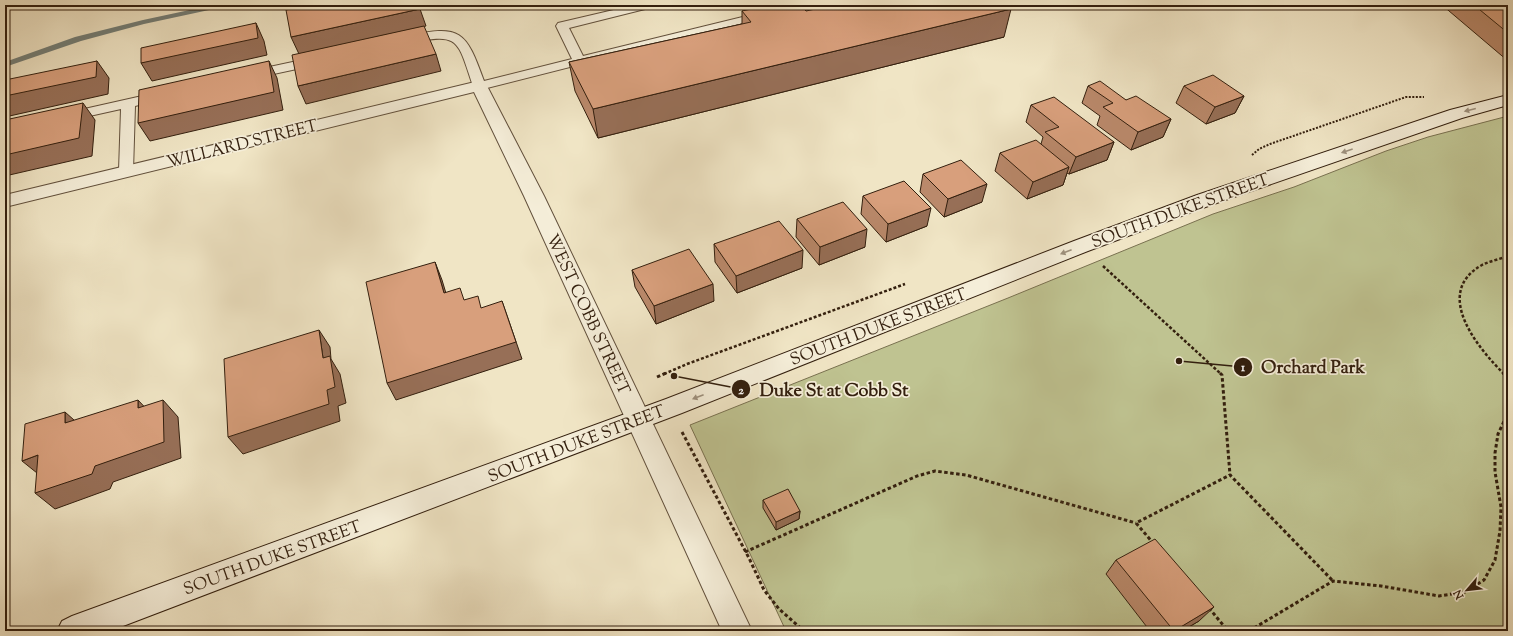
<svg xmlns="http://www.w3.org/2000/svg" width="1513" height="636" font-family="'Sorts Mill Goudy',serif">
<rect width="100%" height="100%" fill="#f0e5c5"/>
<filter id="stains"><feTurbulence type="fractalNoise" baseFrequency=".005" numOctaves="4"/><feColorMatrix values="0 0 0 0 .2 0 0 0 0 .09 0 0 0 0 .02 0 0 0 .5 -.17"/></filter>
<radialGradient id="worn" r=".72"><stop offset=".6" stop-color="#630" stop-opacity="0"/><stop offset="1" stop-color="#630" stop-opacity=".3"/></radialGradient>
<path fill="#bfc391" stroke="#797150" d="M1508 116V631H786L690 425 1008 298 1213 214 1294 187 1386 151 1428 137Z"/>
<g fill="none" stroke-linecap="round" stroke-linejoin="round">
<path fill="#737e77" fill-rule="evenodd" d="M213 5H227L223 7 144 24 81 41 5 67V62L75 37 143 20Z"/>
<defs>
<g id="lane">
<path d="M635 5H655L653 7 569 28 583 56 763 12 776 8 779 5H791L784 12 771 16 479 90 474 89 473 86C457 39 460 32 407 44L403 43 401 40 403 37 407 36C461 24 466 31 484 81L572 59 556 26 558 23Z"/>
<path d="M316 57 320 58 322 61 320 64 250 79 246 78 244 75 246 72 250 71Z"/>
<path d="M160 92 165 93 167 96 165 99 135 106 133 171 131 174 126 176 121 174 119 171 121 109 67 121 62 120 60 117 62 114Z"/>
</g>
<path id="street" d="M479 81 485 82 487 86 544 196 752 631H722L524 196 474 92 5 207V195Z"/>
<path id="secondary" d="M1508 95V105L1462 118 1211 205 1088 251 682 413 110 631H57L62 621 72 616 666 399 1074 241 1197 195 1450 110Z"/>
</defs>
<use href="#lane" stroke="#62503c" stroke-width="2"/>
<use href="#street" stroke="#62503c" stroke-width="2"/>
<use href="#secondary" stroke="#331f0e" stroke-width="2"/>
<path stroke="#331f0e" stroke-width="2" stroke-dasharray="2 1.5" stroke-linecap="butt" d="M1252 155 1259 149 1270 144 1406 97H1424"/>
<g stroke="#331f0e" stroke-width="2.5" stroke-dasharray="3 2" stroke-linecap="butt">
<path d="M1103 266 1221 374"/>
<path d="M664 374 687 364 905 284"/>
<path d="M1504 374C1478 348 1432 293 1482 265 1490 261 1500 259 1508 256"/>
</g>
<g stroke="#331f0e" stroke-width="3" stroke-dasharray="3.5 2.5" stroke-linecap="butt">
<path d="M1220 373 1222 375 1230 475"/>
<path d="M1503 373 1508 378"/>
<path d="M657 377 666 373"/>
<path d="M682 432 749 558 764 590 779 609 804 631"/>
<path d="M1154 544 1136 523 1230 475 1333 581"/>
<path d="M745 552 917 476 935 471 966 475 1136 523"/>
<path d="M1209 608 1228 631"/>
<path d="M1249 631 1333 581 1381 586 1439 596 1465 592 1484 580 1495 560 1500 531 1501 507 1495 472V453L1498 434 1508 413"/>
</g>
<use href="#lane" fill="#f5eed9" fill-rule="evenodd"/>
<use href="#street" fill="#f5eed9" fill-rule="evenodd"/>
<use href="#secondary" fill="#f5eed9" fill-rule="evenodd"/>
</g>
<g fill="#ba896b" stroke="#331f0e">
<path d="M1442 5H1508V61Z"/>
<path d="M742 11H806L1004 37 598 138 575 91 569 62 742 24Z"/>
<path d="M1088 86 1126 100 1171 119 1163 137 1131 150 1097 125 1100 116 1082 103Z"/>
<path d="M1184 86 1244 96 1235 113 1206 124 1176 103Z"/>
<path d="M1031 105 1114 142 1107 160 1069 174 1067 173 1063 185 1027 199 995 171 1000 153 1041 144 1043 137 1026 122Z"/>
<path d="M923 174 982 202 944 217 920 192Z"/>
<path d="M863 196 927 226 886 242 861 214Z"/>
<path d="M797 219 865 247 819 265 796 237Z"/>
<path d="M714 244 802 268 737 293 715 262Z"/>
<path d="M632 270 714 301 656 324 635 287Z"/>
<path d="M763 500 800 511 799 519 776 530 763 508Z"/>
<path d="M1116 560 1199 621 1182 631H1150L1106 574Z"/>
</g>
<g fill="#976f57" stroke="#331f0e">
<path d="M420 9 426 26 299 54 291 37Z"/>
<path d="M1011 9 1004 37 598 138 593 109Z"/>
<path d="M256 23 264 41 267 55 152 81 141 63Z"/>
<path d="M436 54 441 71 306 104 298 86Z"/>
<path d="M97 61 109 78 108 94 5 117V96Z"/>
<path d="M269 61 277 78 283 110 150 141 138 123Z"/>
<path d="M1244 96 1235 113 1206 124 1215 107Z"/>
<path d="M83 103 95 120 92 156 5 176V155Z"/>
<path d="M1171 119 1163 137 1131 150 1138 132Z"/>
<path d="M1114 142 1107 160 1069 174 1076 157Z"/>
<path d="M1069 167 1063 185 1027 199 1033 182Z"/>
<path d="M987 184 982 202 944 217 948 199Z"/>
<path d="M931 208 927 226 886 242 888 224Z"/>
<path d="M867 229 865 247 819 265 820 247Z"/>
<path d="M803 250 802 268 737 293 736 276Z"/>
<path d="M435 262 442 280 451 310 444 293Z"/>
<path d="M713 284 714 301 656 324 654 306Z"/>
<path d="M502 301 522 359 396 400 387 383Z"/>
<path d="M319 330 330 347 331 359 340 374 346 403 338 406 340 421 243 454 228 437 323 358Z"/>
<path d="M138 400 154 417 138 408Z"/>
<path d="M163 400 178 417 181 458 113 482 110 489 55 509 35 493 95 466Z"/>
<path d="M65 412 83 428 65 423Z"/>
<path d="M38 455 42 477 22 461Z"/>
<path d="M800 511 799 519 776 530V522Z"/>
<path d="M1214 607 1199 621 1182 631H1173Z"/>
</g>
<g fill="#d89f7c" stroke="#331f0e">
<path d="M312 5H419L420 9 291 37 286 10Z"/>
<path d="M770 5H800L806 11 834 5H1006L1011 9 593 109 569 62 751 22 742 11Z"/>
<path d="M1474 5H1508V33Z"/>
<path d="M256 23 258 38 141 63V48Z"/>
<path d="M424 26 436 54 298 86 292 55Z"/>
<path d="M97 61 96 77 5 96V80Z"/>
<path d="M269 61 274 92 138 123 139 90Z"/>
<path d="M1213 75 1244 96 1215 107 1184 86Z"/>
<path d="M1100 81 1126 100 1136 96 1171 119 1138 132 1103 107 1113 103 1088 86Z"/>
<path d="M1054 97 1114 142 1076 157 1045 132 1059 127 1031 105Z"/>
<path d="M83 103 79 138 5 155V120Z"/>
<path d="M1036 140 1069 167 1033 182 1000 153Z"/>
<path d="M961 160 987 184 948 199 923 174Z"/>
<path d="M904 181 931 208 888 224 863 196Z"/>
<path d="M843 202 867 229 820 247 797 219Z"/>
<path d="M779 221 803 250 736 276 714 244Z"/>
<path d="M689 249 713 284 654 306 632 270Z"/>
<path d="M435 262 444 293 460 288 464 300 478 296 481 308 502 301 516 342 387 383 366 282Z"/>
<path d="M319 330 323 358 330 356 335 387 327 390 329 404 228 437 224 359Z"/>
<path d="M138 400V408L163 400 164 442 95 466 92 474 35 493 38 455 22 461 25 424 65 412V423Z"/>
<path d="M788 489 800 511 776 522 763 500Z"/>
<path d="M1155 539 1214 607 1174 631 1116 560Z"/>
</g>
<defs><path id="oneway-solid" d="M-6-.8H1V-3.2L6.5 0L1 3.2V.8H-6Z"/></defs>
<g fill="#9e917e">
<use href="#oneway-solid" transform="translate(1470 110) rotate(166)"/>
<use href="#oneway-solid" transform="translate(1347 151) rotate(161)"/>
<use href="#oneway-solid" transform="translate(1066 252) rotate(159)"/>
<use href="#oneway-solid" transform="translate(698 397) rotate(159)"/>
</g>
<g text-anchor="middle" stroke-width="3.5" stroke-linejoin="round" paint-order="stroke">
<g font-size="17" fill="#331f0e" stroke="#f5eed9">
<text transform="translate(242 143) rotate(-14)" y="6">WILLARD STREET</text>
<text transform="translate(1180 210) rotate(-20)" y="6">SOUTH DUKE STREET</text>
<text transform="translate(589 314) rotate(65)" y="6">WEST COBB STREET</text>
<text transform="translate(878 326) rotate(-21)" y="6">SOUTH DUKE STREET</text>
<text transform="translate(576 443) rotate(-21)" y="6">SOUTH DUKE STREET</text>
<text transform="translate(272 557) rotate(-20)" y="6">SOUTH DUKE STREET</text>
</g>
</g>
<path fill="none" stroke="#331f0e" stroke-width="1.5" d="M1179 361L1243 367M674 376L741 389"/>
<g fill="#331f0e" stroke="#f5eed9" stroke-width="1.5">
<circle cx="1179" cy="361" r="4"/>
<circle cx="674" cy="376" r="4"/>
<circle cx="1243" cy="367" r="10"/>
<circle cx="741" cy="389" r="10"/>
</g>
<g font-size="12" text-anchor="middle" font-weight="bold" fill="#fff">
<text x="1243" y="371">1</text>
<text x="741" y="394">2</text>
</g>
<g font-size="18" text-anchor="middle" font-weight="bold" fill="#331f0e" stroke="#f5eed9" stroke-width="3.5" stroke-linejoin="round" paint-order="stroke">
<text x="1313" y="373">Orchard Park</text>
<text x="834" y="396">Duke St at Cobb St</text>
</g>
<rect width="1513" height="636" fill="none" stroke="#f0e5c5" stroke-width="20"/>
<rect x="6" y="6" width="1501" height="624" fill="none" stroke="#331f0e" stroke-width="2"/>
<rect x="10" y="10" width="1493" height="616" fill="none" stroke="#331f0e"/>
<g transform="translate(1467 590) rotate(242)" stroke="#f5eed9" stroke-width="3" paint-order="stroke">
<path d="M0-3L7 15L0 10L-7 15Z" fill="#331f0e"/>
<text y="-6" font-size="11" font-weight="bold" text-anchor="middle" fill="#331f0e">N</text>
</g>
<rect width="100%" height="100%" filter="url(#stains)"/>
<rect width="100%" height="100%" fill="url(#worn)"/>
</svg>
